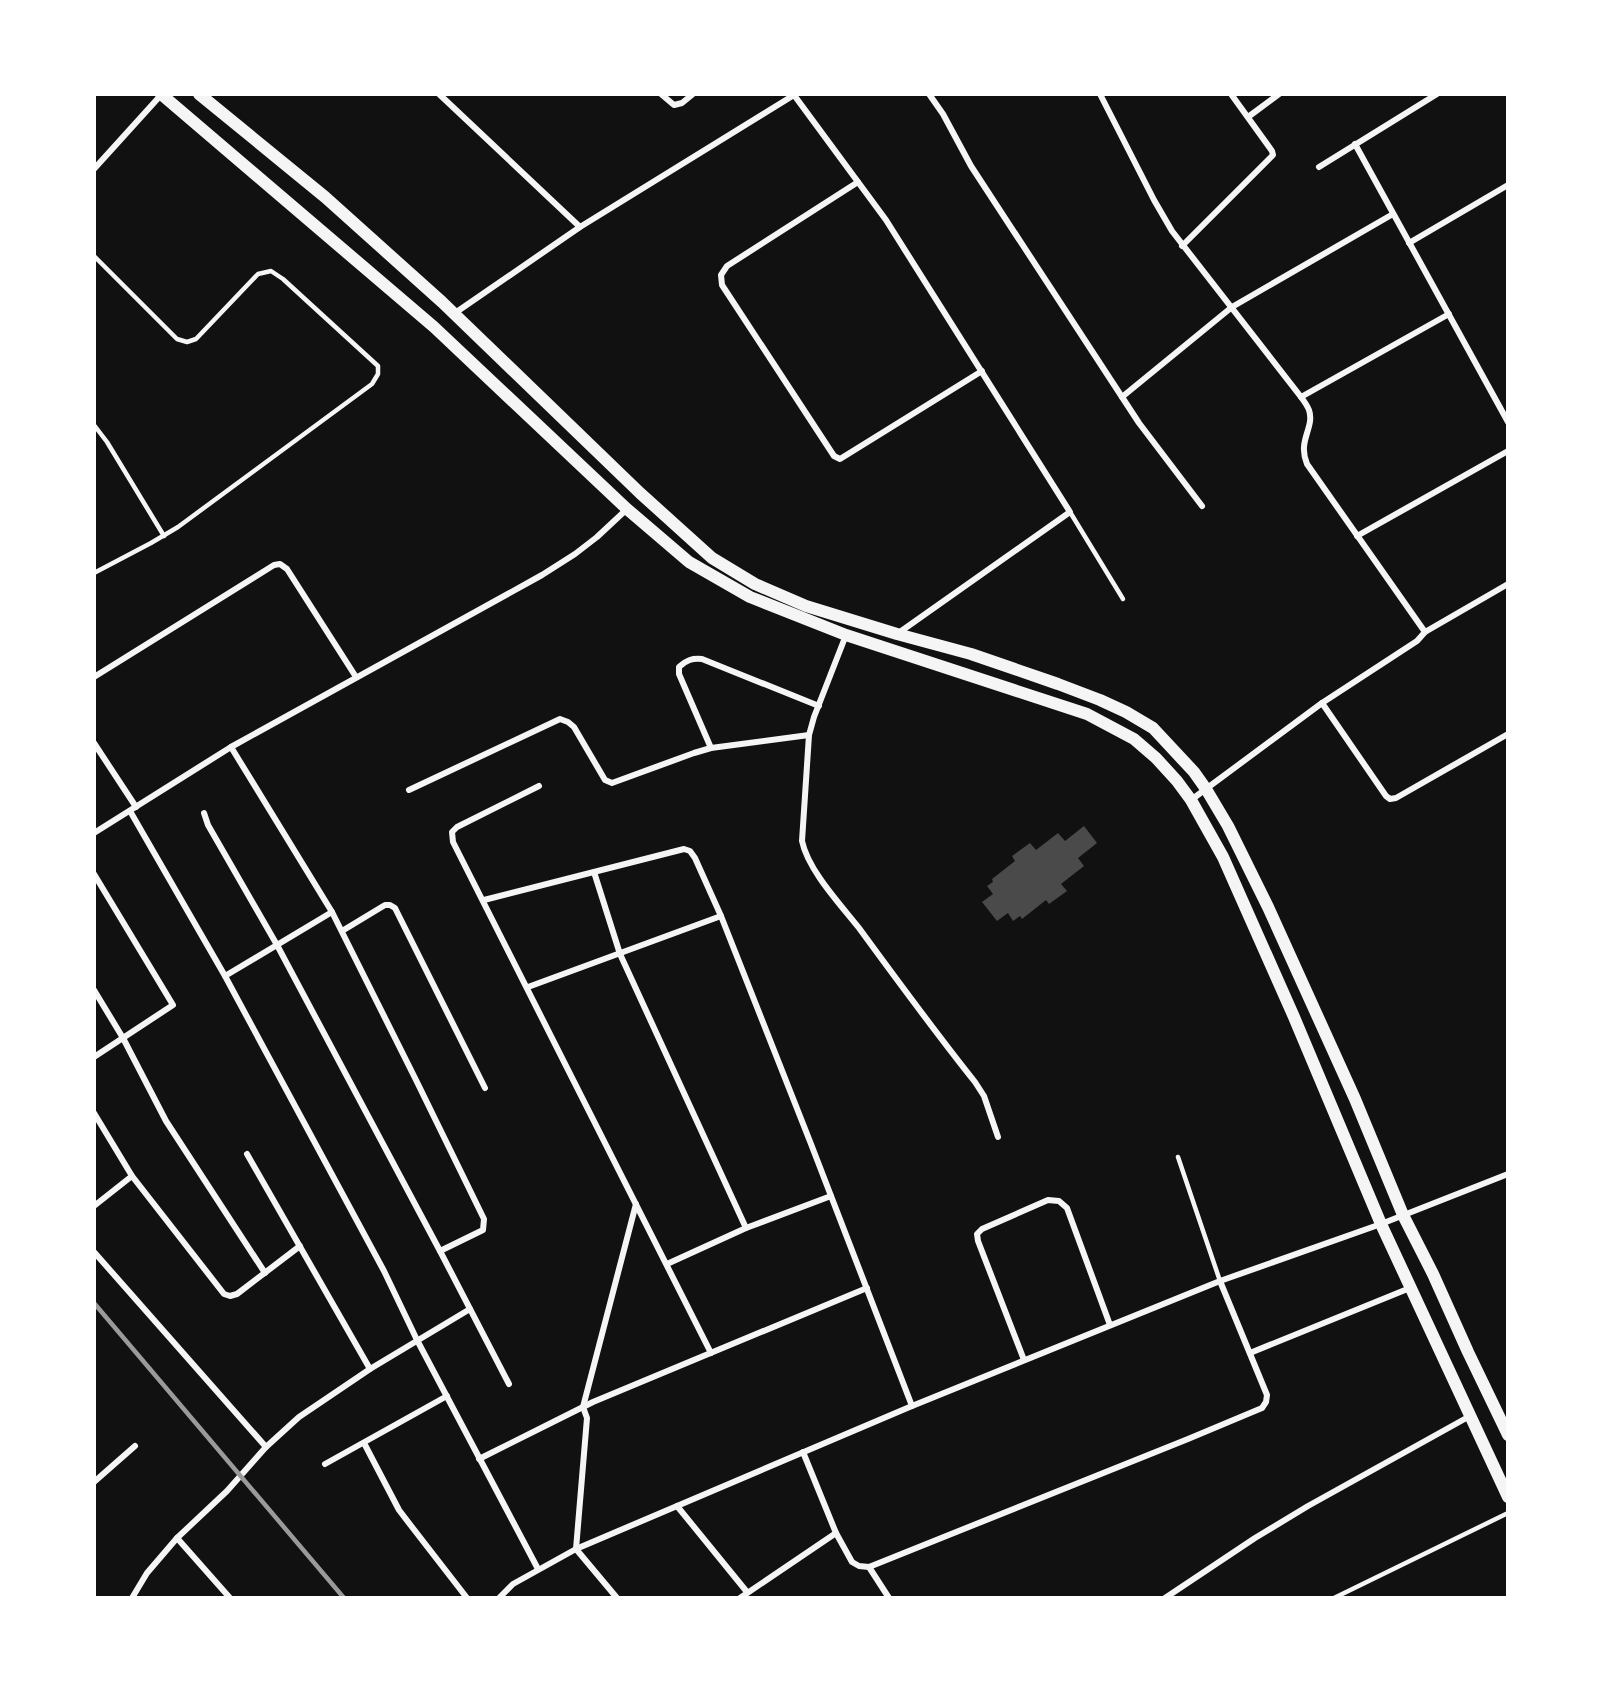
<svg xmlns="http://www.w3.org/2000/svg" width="1602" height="1692" font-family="'Golos Text',sans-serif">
<rect width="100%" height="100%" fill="#111"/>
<path fill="#4a4a4a" d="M1084 826 1097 843 1078 858 1084 866 1061 884 1067 891 1049 904 1046 900 1022 919 1020 916 1013 921 1008 913 997 921 982 902 993 894 987 886 993 882 992 879 1015 861 1012 856 1030 843 1036 850 1058 833 1065 841Z"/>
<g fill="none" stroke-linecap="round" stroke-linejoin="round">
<g stroke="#f5f5f5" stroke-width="4.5">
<path d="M94 256 177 339 187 342 196 339 258 274 271 271 283 279 378 366V374L372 384 178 527 151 543 94 573"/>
<path d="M94 425 107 442 164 536"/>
<path d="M1070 512 1123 599"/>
<path d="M1178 1157 1220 1281"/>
<path d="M1334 1598 1508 1513"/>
</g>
<g stroke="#f5f5f5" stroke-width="6">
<path d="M439 94 580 227"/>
<path d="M661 94 674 105 682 103 693 94"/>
<path d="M795 94 794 95 886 220 1070 512 897 634"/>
<path d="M929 94 943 114 971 166 1139 423 1202 506"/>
<path d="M1100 94 1154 200 1172 231 1301 397C1304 401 1307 405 1309 410 1315 428 1297 440 1307 464L1425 632 1417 641 1322 703 1191 800"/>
<path d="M1248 117 1279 94"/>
<path d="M1355 144 1508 422"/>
<path d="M1319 167 1437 94"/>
<path d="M94 169 161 95"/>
<path d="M858 182 727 266 721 275 722 285 834 456 840 459 982 371"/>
<path d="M1409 243 1508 185"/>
<path d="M1182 246 1273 155 1272 151 1231 94"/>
<path d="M455 313 580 227 794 95 793 94"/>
<path d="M1122 397 1232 307 1393 214"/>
<path d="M1301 397 1449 314"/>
<path d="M1357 536 1508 451"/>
<path d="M1425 632 1508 584"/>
<path d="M846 635 814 717 809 735 802 841C808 870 840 904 859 928 897 980 935 1032 975 1082L984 1096 998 1137"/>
<path d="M94 677 274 565 280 564 287 569 356 677"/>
<path d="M1322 703 1386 796 1390 799 1396 798 1508 734"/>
<path d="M94 743 136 807"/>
<path d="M231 747 332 912 416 1080 484 1219 483 1230 440 1251"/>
<path d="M711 748 679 674V667C687 660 692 658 702 659L819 706"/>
<path d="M539 786 457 827 452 832 453 842 711 1353"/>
<path d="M409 790 560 719 568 722 574 727 605 780 612 783 694 753 711 748 809 735"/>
<path d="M130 811 225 976 384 1271 417 1340 538 1569"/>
<path d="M204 813 208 825 277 945 440 1251 509 1384"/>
<path d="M94 833 231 747 542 575 575 554 597 537 627 509"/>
<path d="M594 872 620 954 746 1228 667 1264"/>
<path d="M94 874 173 1005 94 1057"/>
<path d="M484 900 684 849 690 851 695 858 721 916 811 1144 912 1406"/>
<path d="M342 931 385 905H390L395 908 485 1088"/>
<path d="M225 976 332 912"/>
<path d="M528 987 721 916"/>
<path d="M94 990 123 1038 166 1121 265 1273"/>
<path d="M94 1113 132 1176 224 1294 230 1296 237 1294 300 1246"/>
<path d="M247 1154 370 1369"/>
<path d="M94 1206 132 1176"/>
<path d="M746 1228 831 1196"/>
<path d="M94 1252 266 1447"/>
<path d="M1250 1353 1410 1288"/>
<path d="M1024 1360 978 1241 977 1234 982 1229 1048 1200 1059 1201 1067 1208 1110 1325"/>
<path d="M364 1443 399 1510 412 1527 467 1598"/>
<path d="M803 1452 836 1533 852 1562 859 1566 869 1567 1188 1439 1262 1408 1266 1402 1267 1395 1220 1281"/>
<path d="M479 1459 593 1402 867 1288"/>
<path d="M325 1464 447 1396"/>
<path d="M94 1482 135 1446"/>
<path d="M677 1506 747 1592"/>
<path d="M177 1538 230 1598"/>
<path d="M869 1567 889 1598"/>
<path d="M132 1598 147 1573 177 1538 227 1491 266 1447 299 1417 370 1369 470 1309"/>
<path d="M499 1598 513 1584 576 1549 912 1406 1220 1281 1381 1224 1508 1174"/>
<path d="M617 1598 576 1549 587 1418 583 1407 636 1204"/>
<path d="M740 1598 836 1533"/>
<path d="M1165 1598 1255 1538 1308 1506 1470 1416"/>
</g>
<g stroke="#f5f5f5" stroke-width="12">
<path d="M161 94 434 327 627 509 689 562 750 597 846 635 1087 714 1134 739 1156 758 1177 781 1191 800 1223 857 1294 1017 1381 1224 1508 1497"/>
<path d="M199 94 325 197 442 302 640 493 712 558 755 584 806 606 897 634 971 654 1058 684 1100 700 1126 712 1153 728 1167 743 1194 772 1206 789 1228 826 1268 907 1355 1099 1403 1215 1433 1274 1468 1352 1508 1435"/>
</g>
<path stroke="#9a9a9a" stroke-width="4.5" d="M94 1303 344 1598"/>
</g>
<rect width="1602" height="1692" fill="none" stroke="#ffffff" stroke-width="192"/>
</svg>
